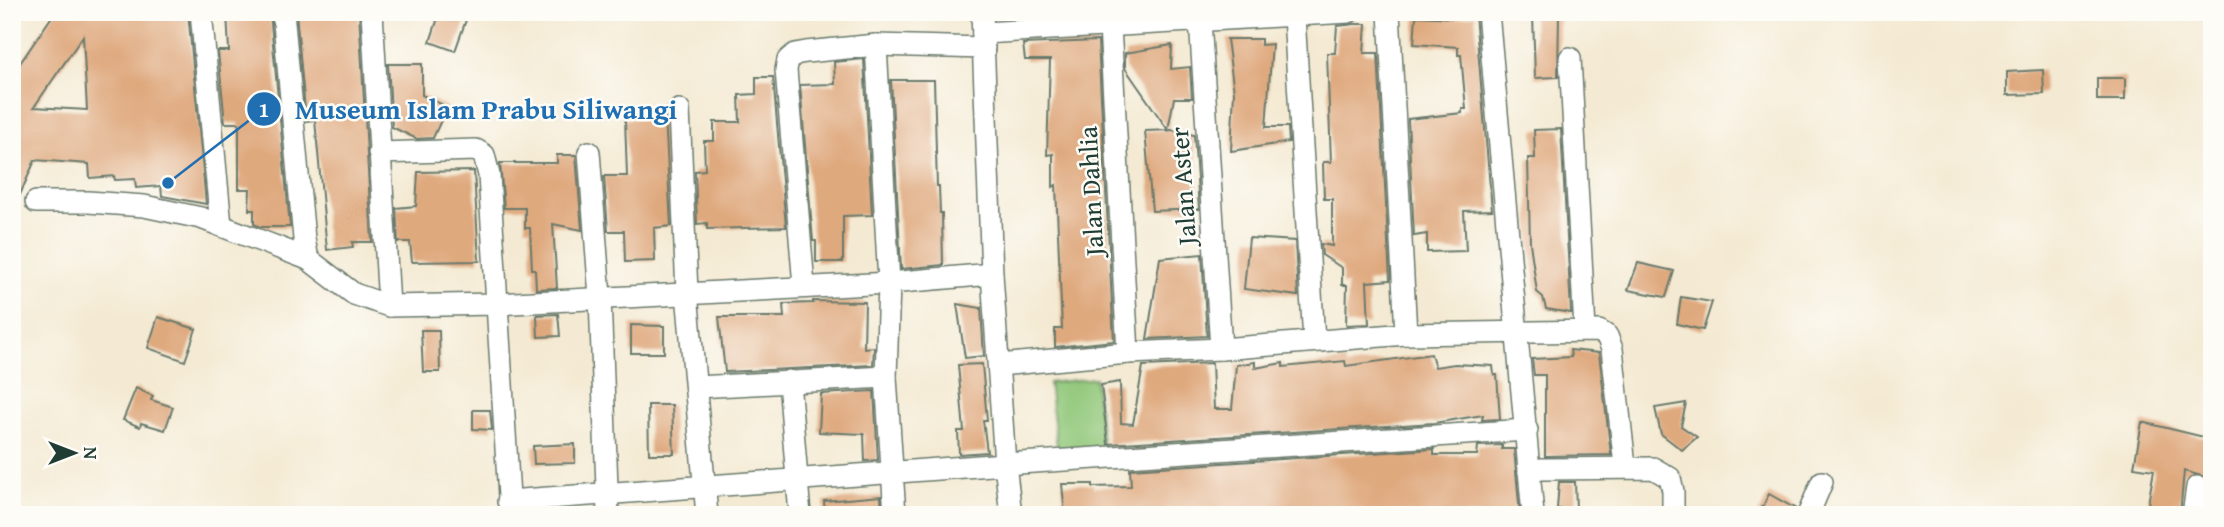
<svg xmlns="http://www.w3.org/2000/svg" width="2224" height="527" font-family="'Gentium Book Plus',serif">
<rect width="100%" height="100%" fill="#fdfcf7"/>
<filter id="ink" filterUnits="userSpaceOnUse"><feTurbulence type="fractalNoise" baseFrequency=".0143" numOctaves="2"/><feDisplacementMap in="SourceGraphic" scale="14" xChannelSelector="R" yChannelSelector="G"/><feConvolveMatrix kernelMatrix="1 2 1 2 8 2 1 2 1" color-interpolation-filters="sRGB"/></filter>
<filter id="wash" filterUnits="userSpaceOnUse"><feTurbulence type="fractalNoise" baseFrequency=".00686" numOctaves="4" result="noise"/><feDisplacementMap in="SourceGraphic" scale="28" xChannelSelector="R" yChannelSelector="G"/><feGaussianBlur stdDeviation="1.57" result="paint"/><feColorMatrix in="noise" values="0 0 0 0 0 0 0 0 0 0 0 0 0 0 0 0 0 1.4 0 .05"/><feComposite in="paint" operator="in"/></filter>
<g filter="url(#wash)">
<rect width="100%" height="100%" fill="#f4ead3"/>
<path fill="#92c87a" stroke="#588257" stroke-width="2" d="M1095 378 1103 450 1058 454 1049 383Z"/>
<g id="blocks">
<g fill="#dfa97e" fill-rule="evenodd">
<path d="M55 12H188L206 204 162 196 161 186 136 188 135 179 115 180 114 176 90 178 89 164 35 160 12 213V75ZM83 36 87 110 34 107Z"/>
<path d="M227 12H270L290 227H260L254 224V210H249L250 189H239V123H225L218 51H229Z"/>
<path d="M296 12H359L372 242H352L353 247 327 250 315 120 306 121Z"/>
<path d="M440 12H453L467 17 455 51 430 42Z"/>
<path d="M1559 14 1558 77 1535 78 1533 15Z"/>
<path d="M1475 15 1492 210 1464 211 1466 251 1427 252V234L1414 236 1408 119 1462 113V109H1466L1461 55H1458V47L1414 44 1416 16 1456 18Z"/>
<path d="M1355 24H1366L1364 53H1378L1390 280 1367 282 1369 324 1346 325 1347 285H1342V268L1322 255 1321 244 1332 246V199H1324L1323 162H1331L1327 53H1335L1337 26Z"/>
<path d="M1227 39H1261V45L1272 44 1266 127H1288L1289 142 1231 151 1234 92Z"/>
<path d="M1098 41 1114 341 1055 347V329H1062L1056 185 1053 187V154L1047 155 1050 60H1025L1023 44Z"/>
<path d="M1172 45 1171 69 1190 67 1192 98H1174L1168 130 1125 68V53Z"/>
<path d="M864 59 872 215 843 216V262H816V241H813L800 85 835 84 834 62Z"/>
<path d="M388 64H422V95L447 107 433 138 417 139 392 127Z"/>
<path d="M2043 70 2044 94 2007 95V72Z"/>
<path d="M756 77H773L786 227 707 229V223L697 224 695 171 705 170 704 141H714V122H740L739 95 756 94Z"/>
<rect x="2097" y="78" width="28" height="22"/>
<path d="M891 80H934L937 186H939L940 213H942L943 265 901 269Z"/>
<path d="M665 116 671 226 654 228 655 261 625 262 624 231H608L604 176H627L625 119Z"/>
<path d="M1561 129 1568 255 1571 313 1546 309 1543 297 1537 292 1530 243 1528 158H1535L1534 130Z"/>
<path d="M1172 130 1194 135 1199 209 1152 211 1145 131Z"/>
<path d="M557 155H576L582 230 553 224 557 288 536 289 535 269H532L530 228H525V208H504L500 163H557Z"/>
<path d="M474 171 479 261 412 262 410 242H398L396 208 416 206 418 172Z"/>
<path d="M1249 238 1295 241 1298 296 1244 289Z"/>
<path d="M1202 254 1207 336 1147 339 1160 258Z"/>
<path d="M1638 263 1674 271 1666 297 1628 290Z"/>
<path d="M1681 297 1712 302 1703 330 1677 324Z"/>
<path d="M813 301 865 302 864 348 874 347 873 365 725 372 719 317H784L783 304 813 303Z"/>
<path d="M957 304 981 308 984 356 965 358Z"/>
<path d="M558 314 560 336 538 337 537 315Z"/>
<path d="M158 317 196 329 185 361 148 348Z"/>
<path d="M631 325 664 326V353H631Z"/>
<path d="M421 330H439L440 372H423Z"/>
<path d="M1570 350 1599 353 1611 455 1545 456V375H1534L1532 359 1571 357Z"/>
<path d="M1431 354 1435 367 1455 364 1493 366 1494 375H1497L1500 419 1482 420 1483 415 1434 423 1108 444 1101 385 1120 382 1121 423 1133 424 1143 366 1212 363 1214 409H1232L1236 365 1255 362V368L1283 363V367L1345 361 1346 366Z"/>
<path d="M982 364 987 420H983L987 452 959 454 958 431H964L958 365Z"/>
<path d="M136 388 153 396 151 400 173 407 165 430 141 423 140 427 123 420Z"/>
<path d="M874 391 878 460 865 461 864 434 819 432 821 394Z"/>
<path d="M1686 403 1681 426 1697 437 1682 450 1661 434 1655 408Z"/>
<path d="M648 405H672L674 454H649Z"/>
<path d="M473 410H490L492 430 473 429Z"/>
<path d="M2142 422 2212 439V479L2184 471 2180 515H2146L2154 470 2134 467Z"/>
<path d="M575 444V463L534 464 533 446Z"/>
<path d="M1502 445V449H1514L1520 515H1065L1062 484H1093V487L1131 486 1130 469 1434 449V455H1477L1478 446Z"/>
<path d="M1559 482H1575L1576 509H1557Z"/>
<path d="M1769 494 1796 509 1795 515H1758Z"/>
<path d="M881 496 882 515H825L824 501Z"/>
</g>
</g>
</g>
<g filter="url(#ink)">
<use href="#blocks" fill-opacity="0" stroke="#6a7a6c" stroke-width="2"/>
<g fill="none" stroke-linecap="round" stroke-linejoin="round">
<defs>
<g id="minor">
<path d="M201 12 221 226"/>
<path d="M283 12 304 239 308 259"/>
<path d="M372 12 389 306"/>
<path d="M982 12 992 274 1005 464 1011 515"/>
<path d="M1389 12 1406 334"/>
<path d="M1488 12 1533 515"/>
<path d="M1294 16 1314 341"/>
<path d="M1200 20 1221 349"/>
<path d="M1110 26 1128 353"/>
<path d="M983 33 1349 12"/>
<path d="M876 45 889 283 886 377 895 515"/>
<path d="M1570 58 1585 330"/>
<path d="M679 110 687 293 707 515"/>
<path d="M589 152 600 297 608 515"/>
<path d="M379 153 476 150 484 155 489 175 510 513"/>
<path d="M36 202H88L144 206 201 218 308 259 354 294 389 306 497 304 889 283 992 274"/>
<path d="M804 286 786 70 788 60 795 54 806 52 876 45 984 48"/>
<path d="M999 365 1128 353 1221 349 1406 334 1599 331 1607 336 1612 349 1625 466"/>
<path d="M789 381 800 515"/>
<path d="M696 387 886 377"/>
<path d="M1529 472 1541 469 1653 468 1670 478 1673 491V515"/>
<path d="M508 501 1005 464 1527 430"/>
<path d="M1808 515 1822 482"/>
<path d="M2193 515 2197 487"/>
</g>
</defs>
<use href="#minor" stroke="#6a7a6c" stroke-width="24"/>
<use href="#minor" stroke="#fff" stroke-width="21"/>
</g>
</g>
<g text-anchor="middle" stroke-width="5" stroke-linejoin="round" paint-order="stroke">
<g font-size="26" fill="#1f3d34" stroke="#fdfcf7">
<text transform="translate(1183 186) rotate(-94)" y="9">Jalan Aster</text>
<text transform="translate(1091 191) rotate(-93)" y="9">Jalan Dahlia</text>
</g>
</g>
<path fill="none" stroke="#1f6fb2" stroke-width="2.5" d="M168 183L264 109"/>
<g fill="#1f6fb2" stroke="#fdfcf7" stroke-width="2.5">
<circle cx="168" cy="183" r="7"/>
<circle cx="264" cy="109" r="18"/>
</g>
<g font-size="21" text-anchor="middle" font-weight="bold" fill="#fff">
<text x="264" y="117">1</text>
</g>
<g font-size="28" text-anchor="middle" font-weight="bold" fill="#1f6fb2" stroke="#fdfcf7" stroke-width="5" stroke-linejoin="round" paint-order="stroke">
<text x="486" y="119">Museum Islam Prabu Siliwangi</text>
</g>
<rect width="2224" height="527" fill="none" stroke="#fdfcf7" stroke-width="42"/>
<g transform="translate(74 453) rotate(90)" stroke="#fdfcf7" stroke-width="5" paint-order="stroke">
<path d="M0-5L12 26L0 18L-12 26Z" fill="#1f3d34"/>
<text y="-10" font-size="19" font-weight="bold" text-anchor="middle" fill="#1f3d34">N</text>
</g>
</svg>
